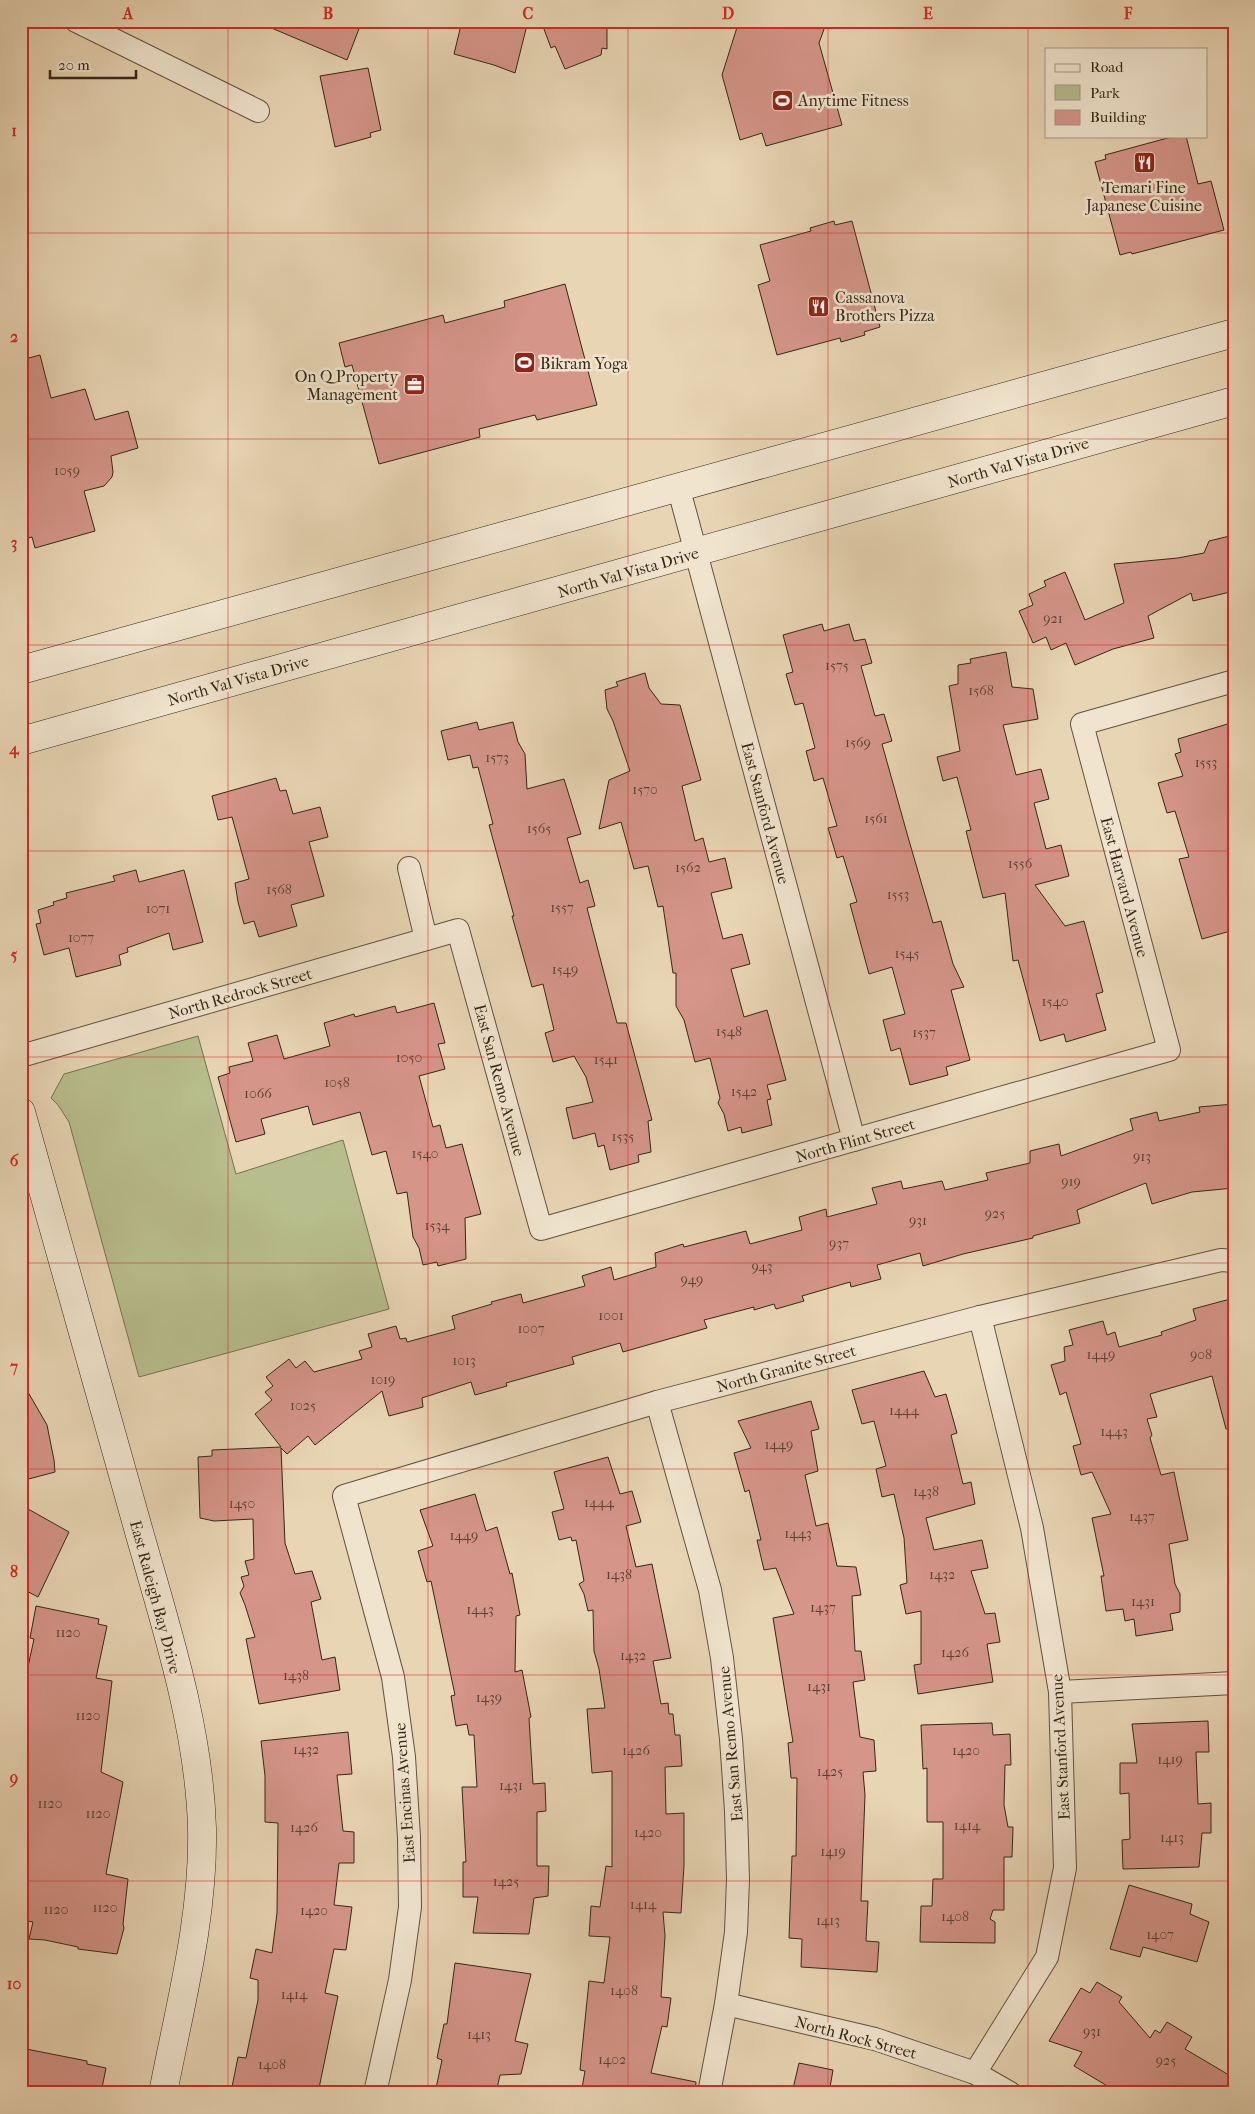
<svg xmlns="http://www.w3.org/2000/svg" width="1255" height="2114" font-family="'IM FELL French Canon',serif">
<rect width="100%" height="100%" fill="#e8d5b4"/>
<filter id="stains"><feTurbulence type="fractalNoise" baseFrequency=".004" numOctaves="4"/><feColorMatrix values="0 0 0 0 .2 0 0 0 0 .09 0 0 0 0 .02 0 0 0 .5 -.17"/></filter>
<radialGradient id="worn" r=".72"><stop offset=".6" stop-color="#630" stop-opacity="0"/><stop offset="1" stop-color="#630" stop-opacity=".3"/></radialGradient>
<path fill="#b7bd8c" stroke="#767252" d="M198 1036 236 1174 343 1140 389 1309 139 1377 69 1122 58 1105 51 1098 64 1074Z"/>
<g fill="#d59589" stroke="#342717">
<path d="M255 21H362L347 60Z"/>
<path d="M462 21H528L515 73 494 65 454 54Z"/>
<path d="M541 21H607V49L602 48 601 55 565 69 555 46 551 48Z"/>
<path d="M739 21H827L819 43 842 125 766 146 762 133 740 140 722 75Z"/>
<path d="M368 68 381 130 370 133 371 137 335 147 320 76Z"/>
<path d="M1175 136H1186L1198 184 1211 181 1224 230 1132 254 1131 252 1120 255 1095 162 1106 159 1105 155Z"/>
<path d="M834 221 835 225 852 221 880 327 864 332 865 335 841 342 840 338 777 355 758 285 770 281 760 245 811 231 810 228Z"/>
<path d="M565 284 597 405 537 420 535 415 479 429 480 437 379 464 352 365 345 367 339 343 443 315 445 323 505 307 504 301Z"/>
<path d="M40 355 51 398 85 389 95 420 128 411 138 448 111 456 113 472 112 477 104 486 84 491 95 531 35 548 32 537 21 540V360Z"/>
<path d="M1234 535V591L1193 601 1191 593 1148 616 1154 638 1113 649 1075 665 1066 643 1051 650 1046 637 1033 643 1019 611 1033 605 1029 594 1046 586 1044 581 1065 572 1085 620 1124 603 1114 564 1178 558 1204 553 1209 541Z"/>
<path d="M822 624 824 631 849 624 854 641 865 639 872 663 861 666 875 716 884 714 892 741 882 744 908 837 933 923 941 921 953 964 964 987 951 990 970 1060 946 1067 948 1075 910 1085 900 1048 891 1051 883 1020 905 1014 892 967 869 974 850 904 857 902 843 856 837 858 828 828 837 826 823 778 814 781 806 751 815 748 803 703 795 705 786 674 793 672 783 635Z"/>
<path d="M1006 652 1012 687 1033 689 1038 719 1003 725 1016 775 1041 769 1049 799 1034 803 1046 849 1061 845 1069 876 1035 885 1065 926 1084 921 1103 992 1096 994 1106 1030 1066 1042 1064 1034 1040 1041 1018 960 1013 961 1005 893 983 898 966 831 971 830 957 777 943 781 937 757 960 751 949 686 958 684V665L971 663 970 659Z"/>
<path d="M645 673 649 688 661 704 680 705 701 780 682 786 695 841 703 838 709 862 725 858 732 888 711 893 723 939 742 934 750 964 731 969 744 1017 767 1010 786 1080 767 1085 771 1099 767 1100 772 1125 742 1133 741 1127 728 1131 724 1114 718 1103 720 1098 710 1058 695 1062 684 1020 676 1006V973H673L663 906 658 907 648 866 634 869 621 822 599 829 609 780 630 771 613 721 607 709 605 690 618 686 616 682Z"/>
<path d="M477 722 479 730 513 722 518 742 525 754 527 789 564 779 581 834 567 838 580 883 588 880 595 906 587 908 617 1023H626L652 1120 648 1121 651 1152 638 1155 639 1162 610 1170 604 1145 598 1147 595 1133 573 1139 566 1108 593 1102 586 1077 574 1056 553 1062 545 1033 554 1030 543 984 532 987 512 916H514L489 825 493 824 478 767 473 768 470 755 448 760 441 731Z"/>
<path d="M1234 722V930L1202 939 1179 859 1189 857 1175 811 1167 813 1158 783 1183 776 1175 754 1181 752 1178 739Z"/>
<path d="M276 778 280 791 286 790 293 814 320 807 328 837 309 842 324 896 291 905 297 926 259 937 254 921 244 924 238 902 235 883 249 879 232 817 218 820 212 796Z"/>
<path d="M136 870 139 882 184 870 203 942 173 950 169 933 127 948 128 952 119 955 121 965 76 977 69 948 44 955 36 924 41 923 38 910 54 905 53 902 67 898 66 893 115 881 113 876Z"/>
<path d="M434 1003 445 1043 438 1044 445 1069 419 1076 433 1127 440 1125 446 1148 462 1144 481 1214 465 1218 466 1259 438 1266 437 1262 423 1265 419 1248 413 1237 407 1192 397 1194 386 1151 372 1155 360 1112 313 1125 308 1106 261 1119 265 1134 236 1142 218 1077 230 1073 229 1067 253 1061 248 1043 277 1035 284 1059 330 1046 324 1023 354 1014 355 1017 395 1006 397 1013Z"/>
<path d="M1234 1104V1188L1192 1192 1152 1204 1146 1183 1077 1210 1080 1223 1033 1236V1238L963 1254 923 1266 920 1253 877 1265 881 1279 851 1287 850 1282 802 1296 804 1301 776 1309 774 1304 754 1310V1307L704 1320 707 1328 623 1352 620 1343 572 1357 574 1364 506 1383 507 1386 475 1395 471 1382 422 1398 423 1407 389 1416 382 1391 315 1445 308 1436 287 1454 281 1448 285 1543 295 1574 312 1571 321 1599 311 1602 322 1660 335 1657 340 1690 259 1704 246 1639 255 1637 245 1605 240 1593 244 1586 241 1577 249 1575 245 1561 254 1559 253 1519 214 1521 200 1518 198 1457 212 1456V1450L281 1447 255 1414 272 1400 265 1392 273 1386 266 1377 289 1359 296 1368 305 1361 314 1372 362 1359 359 1351 372 1347 368 1334 396 1326 400 1339 406 1338 407 1342 455 1329 452 1316 492 1304 491 1302 521 1294 523 1303 585 1286 582 1276 611 1267 614 1280 656 1267 655 1253 683 1244 684 1247 746 1231 750 1244 802 1230 799 1217 826 1209 827 1217 877 1204 872 1188 901 1181 903 1189 942 1181 945 1190 988 1180 986 1173 1030 1163V1151L1059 1144 1061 1156 1133 1130 1130 1119 1157 1112 1159 1121 1200 1112 1199 1107Z"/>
<path d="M1234 1298V1428L1226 1429 1212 1376 1150 1394 1157 1417 1147 1419 1152 1435 1150 1438 1161 1475 1174 1472 1188 1540 1169 1544 1175 1584 1180 1594V1612L1170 1614 1173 1630 1136 1636 1134 1619 1125 1621 1123 1609 1106 1611 1101 1576H1104L1092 1518 1111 1514 1092 1472 1081 1475 1073 1446 1081 1444 1066 1392 1060 1395 1051 1365 1065 1361 1064 1347 1073 1345 1069 1330 1103 1321 1107 1335 1115 1332 1119 1347 1162 1335 1161 1332 1196 1320 1193 1309Z"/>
<path d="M924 1371 935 1397 946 1394 957 1433 951 1435 963 1484 971 1482 975 1504 926 1518 934 1550 982 1540 988 1568 971 1571 985 1614 995 1613 1000 1642 987 1644 993 1682 918 1694 914 1665 921 1664V1611L906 1614 900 1585 907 1583 904 1538 894 1494 882 1497 876 1469 886 1466 874 1421 862 1424 852 1390Z"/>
<path d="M21 1380 47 1425 54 1460 55 1472 21 1481Z"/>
<path d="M811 1401 819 1429 811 1431 818 1471 805 1475 816 1526 828 1523 837 1566 856 1567 861 1595 852 1596 855 1651H861L865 1680 853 1682 860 1737 874 1740 876 1771 863 1772 865 1795 861 1901H868L866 1941 879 1942 877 1972 801 1967 802 1939 789 1938 792 1856H796L797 1778H791L788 1743 793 1742 773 1618 794 1614 776 1568 764 1570 757 1540H761L749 1490 745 1492 734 1453 751 1448 738 1421Z"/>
<path d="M608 1457 620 1494 632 1491 641 1522 626 1526 636 1567 652 1564 671 1658 653 1661 661 1704 668 1703 669 1714H673L675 1735H680L682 1766 665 1767 666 1814 684 1813V1865L681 1913 663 1912 665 1936 661 1997 671 1998 667 2027 662 2026 651 2073 696 2082 695 2093H602L582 2088 585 2071 580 2070 589 1981 604 1983 610 1937 589 1936 591 1906 600 1907 606 1866 612 1867V1771L592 1773 587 1709 605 1708 599 1669 594 1651 593 1610 588 1611 584 1594 579 1584 584 1581 576 1540 572 1541 571 1537 559 1540 552 1512 564 1509 554 1472Z"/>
<path d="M475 1494 486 1531 497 1527 510 1574 512 1573 520 1615 516 1616 515 1672 522 1670 531 1717 529 1718 533 1784 545 1783 546 1811 537 1812V1866H549L548 1896 534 1898 529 1934 473 1933 478 1897H463V1862H466L462 1787H477L474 1735H469L467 1724 456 1726 451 1696 455 1695 431 1581 427 1582 418 1551 433 1546 420 1510Z"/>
<path d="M21 1505 69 1532 38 1597 21 1588Z"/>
<path d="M36 1606 99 1619 98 1624 107 1626 96 1678 112 1681 101 1772 123 1782 106 1874 128 1879 123 1924 124 1928 117 1954 78 1949V1947L45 1940 29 1939 33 1922 21 1920V1699L34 1639 30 1638Z"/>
<path d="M1208 1721 1209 1752H1196L1198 1804 1211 1803V1833H1202L1199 1867 1123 1869 1122 1840 1130 1839 1129 1793 1120 1794V1763H1137L1132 1724Z"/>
<path d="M992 1723 993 1735 1010 1734 1011 1765H1005L1004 1805 1008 1827H1013L1012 1857H1004V1910H993L990 1919 995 1922V1943L920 1942 921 1906H932L933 1879H943V1822H927V1768L923 1769 921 1725Z"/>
<path d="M348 1732 352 1774 337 1775 343 1831 354 1832V1863H339L334 1905 352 1907 346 1950 334 1949 325 1993 338 1996 318 2093H245L232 2087 238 2057 246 2058 258 2000V1980L250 1978 256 1949 272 1953 277 1913 278 1823 265 1822V1776L261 1741Z"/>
<path d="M1129 1885 1192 1904 1190 1914 1209 1922 1197 1962 1143 1947 1140 1957 1110 1949Z"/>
<path d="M455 1963 531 1974 515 2041 528 2044 521 2074 500 2075 496 2093H435L442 2060 437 2058 444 2024H447Z"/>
<path d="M1097 1982 1122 1997 1119 2002 1150 2038 1155 2030 1160 2033 1167 2022 1192 2037 1185 2049 1234 2078V2093H1119L1074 2066 1082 2052 1049 2041 1081 1988 1090 1993Z"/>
<path d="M21 2048 87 2061V2064L106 2068 101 2093H21Z"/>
<path d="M799 2063 833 2070 829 2093H792Z"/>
</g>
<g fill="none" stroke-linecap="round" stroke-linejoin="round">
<defs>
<g id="street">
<path d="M76 21 258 111"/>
<path d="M678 486 854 1140"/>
<path d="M409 868 426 939"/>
<path d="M21 1056 458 930 541 1229 1169 1050 1082 724 1234 681"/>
<path d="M657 1402 710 1590 722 1658 731 1739 736 1811 738 1879 736 1932 726 2004 709 2093"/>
<path d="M1060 1692 1234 1683"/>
<path d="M726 2004 875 2039 975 2073 1010 2093"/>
<path d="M975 2073 1047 1957 1065 1868 1060 1692 1032 1528 980 1317"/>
<path d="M375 2093 400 1980 410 1907 409 1837 404 1757 393 1677 344 1496 657 1402 980 1317 1221 1260 1234 1261"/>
</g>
<g id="secondary">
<path d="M21 670 1234 333"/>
<path d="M21 741 1234 401"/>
<path d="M21 1112C59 1248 98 1385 136 1521 164 1621 199 1724 202 1828 204 1917 180 2005 163 2093"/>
</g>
</defs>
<use href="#street" stroke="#61523e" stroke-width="24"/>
<use href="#secondary" stroke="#342717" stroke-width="29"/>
<use href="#street" stroke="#f0e4ce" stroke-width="22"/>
<use href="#secondary" stroke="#f0e4ce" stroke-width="28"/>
</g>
<path fill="none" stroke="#d62828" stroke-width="1" stroke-opacity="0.55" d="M228 21V2093M428 21V2093M628 21V2093M828 21V2093M1028 21V2093M21 233H1234M21 439H1234M21 645H1234M21 851H1234M21 1057H1234M21 1263H1234M21 1469H1234M21 1675H1234M21 1881H1234"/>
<defs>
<symbol id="stadium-square" viewBox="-11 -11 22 22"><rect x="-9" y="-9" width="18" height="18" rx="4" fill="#8f2418" stroke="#f0e4ce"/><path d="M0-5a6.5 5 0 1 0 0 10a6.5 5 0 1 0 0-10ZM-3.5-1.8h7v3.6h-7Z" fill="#fff"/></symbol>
<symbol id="restaurant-square" viewBox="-11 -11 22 22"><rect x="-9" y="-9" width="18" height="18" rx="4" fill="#8f2418" stroke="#f0e4ce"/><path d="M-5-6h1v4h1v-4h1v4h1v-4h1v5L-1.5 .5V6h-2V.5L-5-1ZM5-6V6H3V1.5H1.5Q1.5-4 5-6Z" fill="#fff"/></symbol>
<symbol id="office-square" viewBox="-11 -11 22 22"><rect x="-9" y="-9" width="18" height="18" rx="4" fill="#8f2418" stroke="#f0e4ce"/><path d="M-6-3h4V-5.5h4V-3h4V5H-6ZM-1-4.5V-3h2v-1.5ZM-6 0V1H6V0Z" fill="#fff"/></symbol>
</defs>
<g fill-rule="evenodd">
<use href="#stadium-square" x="770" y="88" width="25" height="25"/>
<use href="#restaurant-square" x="1132" y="150" width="25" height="25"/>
<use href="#restaurant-square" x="806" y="294" width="25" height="25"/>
<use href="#stadium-square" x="512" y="350" width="25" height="25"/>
<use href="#office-square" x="402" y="372" width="25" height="25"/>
</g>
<g text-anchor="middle" stroke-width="5" stroke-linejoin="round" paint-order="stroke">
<g font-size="14" fill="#5c4234">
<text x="67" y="475">1059</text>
<text x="1053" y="623">921</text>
<text x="837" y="670">1575</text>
<text x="981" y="695">1568</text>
<text x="858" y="747">1569</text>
<text x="497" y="762">1573</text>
<text x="1206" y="767">1553</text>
<text x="645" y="794">1570</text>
<text x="876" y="823">1561</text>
<text x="539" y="833">1565</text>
<text x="1020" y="868">1556</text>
<text x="688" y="872">1562</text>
<text x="279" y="894">1568</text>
<text x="898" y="899">1553</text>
<text x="562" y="912">1557</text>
<text x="158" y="913">1071</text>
<text x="81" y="942">1077</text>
<text x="907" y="958">1545</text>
<text x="565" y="974">1549</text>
<text x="1055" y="1006">1540</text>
<text x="729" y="1036">1548</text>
<text x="924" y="1037">1537</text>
<text x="409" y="1062">1050</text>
<text x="606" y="1064">1541</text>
<text x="337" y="1087">1058</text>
<text x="744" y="1096">1542</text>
<text x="258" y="1098">1066</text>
<text x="623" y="1141">1535</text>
<text x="425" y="1158">1540</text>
<text x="1142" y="1161">913</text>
<text x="1071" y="1186">919</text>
<text x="995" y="1218">925</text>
<text x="918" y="1225">931</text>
<text x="437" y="1230">1534</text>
<text x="839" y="1248">937</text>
<text x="762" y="1271">943</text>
<text x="692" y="1284">949</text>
<text x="611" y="1320">1001</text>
<text x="531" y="1333">1007</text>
<text x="1101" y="1359">1449</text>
<text x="1201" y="1359">908</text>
<text x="464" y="1365">1013</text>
<text x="383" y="1384">1019</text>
<text x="303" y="1410">1025</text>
<text x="904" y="1415">1444</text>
<text x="1114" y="1436">1443</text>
<text x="779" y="1449">1449</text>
<text x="926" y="1496">1438</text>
<text x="599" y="1507">1444</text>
<text x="242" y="1508">1450</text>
<text x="1142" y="1521">1437</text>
<text x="798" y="1538">1443</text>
<text x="464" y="1540">1449</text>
<text x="619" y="1579">1438</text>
<text x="942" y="1579">1432</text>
<text x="1143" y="1606">1431</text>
<text x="823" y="1612">1437</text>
<text x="480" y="1614">1443</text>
<text x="68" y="1637">1120</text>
<text x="955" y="1657">1426</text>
<text x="633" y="1660">1432</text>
<text x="296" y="1680">1438</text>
<text x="819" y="1691">1431</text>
<text x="489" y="1702">1439</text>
<text x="88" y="1720">1120</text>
<text x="306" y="1754">1432</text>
<text x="636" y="1755">1426</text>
<text x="966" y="1755">1420</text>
<text x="1170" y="1764">1419</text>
<text x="830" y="1776">1425</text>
<text x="511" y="1790">1431</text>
<text x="50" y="1808">1120</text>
<text x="98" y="1818">1120</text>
<text x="967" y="1830">1414</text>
<text x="304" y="1832">1426</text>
<text x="648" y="1837">1420</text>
<text x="1172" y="1842">1413</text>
<text x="833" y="1856">1419</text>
<text x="506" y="1886">1425</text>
<text x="643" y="1909">1414</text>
<text x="105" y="1912">1120</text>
<text x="56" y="1914">1120</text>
<text x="314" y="1915">1420</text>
<text x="955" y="1921">1408</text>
<text x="828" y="1925">1413</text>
<text x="1160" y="1939">1407</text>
<text x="624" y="1995">1408</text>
<text x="294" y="1999">1414</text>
<text x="1092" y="2036">931</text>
<text x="479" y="2039">1413</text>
<text x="612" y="2064">1402</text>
<text x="1166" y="2065">925</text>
<text x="272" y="2069">1408</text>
</g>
<g font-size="16" fill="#342717" stroke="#f0e4ce" text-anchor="start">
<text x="798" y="106">Anytime Fitness</text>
<text x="1144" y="193" text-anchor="middle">Temari Fine<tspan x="1144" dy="18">Japanese Cuisine</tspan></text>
<text x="835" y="303">Cassanova<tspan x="835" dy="18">Brothers Pizza</tspan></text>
<text x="540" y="369">Bikram Yoga</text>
<text x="398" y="382" text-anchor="end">On Q Property<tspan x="398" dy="18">Management</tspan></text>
</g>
<g font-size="16" fill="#342717" stroke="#f0e4ce">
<text transform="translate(1018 462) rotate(-16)" y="6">North Val Vista Drive</text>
<text transform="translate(628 572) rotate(-16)" y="6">North Val Vista Drive</text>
<text transform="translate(238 680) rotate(-16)" y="6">North Val Vista Drive</text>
<text transform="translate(766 813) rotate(75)" y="6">East Stanford Avenue</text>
<text transform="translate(1125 887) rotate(75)" y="6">East Harvard Avenue</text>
<text transform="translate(240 993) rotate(-16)" y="6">North Redrock Street</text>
<text transform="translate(500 1080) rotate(75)" y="6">East San Remo Avenue</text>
<text transform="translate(855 1140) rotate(-16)" y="6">North Flint Street</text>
<text transform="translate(786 1368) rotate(-15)" y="6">North Granite Street</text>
<text transform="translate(156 1597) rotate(75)" y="6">East Raleigh Bay Drive</text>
<text transform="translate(730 1744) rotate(-95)" y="6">East San Remo Avenue</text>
<text transform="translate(1060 1747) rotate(-93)" y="6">East Stanford Avenue</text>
<text transform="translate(404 1793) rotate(-94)" y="6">East Encinas Avenue</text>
<text transform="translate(856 2037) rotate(15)" y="6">North Rock Street</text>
</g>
</g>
<rect width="1255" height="2114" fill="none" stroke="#e8d5b4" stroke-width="55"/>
<rect x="1045" y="48" width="162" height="90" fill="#f0e4ce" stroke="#a59885"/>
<rect x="1055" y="64" width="25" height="8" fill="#f0e4ce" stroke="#a59885"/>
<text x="1090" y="72" font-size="15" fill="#342717">Road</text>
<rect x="1055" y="85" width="25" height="15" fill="#b7bd8c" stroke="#a59885"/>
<text x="1090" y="98" font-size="15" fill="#342717">Park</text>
<rect x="1055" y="110" width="25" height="15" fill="#d59589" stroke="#a59885"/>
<text x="1090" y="122" font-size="15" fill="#342717">Building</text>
<path d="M50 70v8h86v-8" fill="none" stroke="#342717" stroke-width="2.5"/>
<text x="58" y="70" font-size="15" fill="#342717" stroke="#f0e4ce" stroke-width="4" paint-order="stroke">20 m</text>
<rect x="28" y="28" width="1200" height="2058" fill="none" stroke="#d62828" stroke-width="2"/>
<g font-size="16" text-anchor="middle" font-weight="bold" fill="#d62828">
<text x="128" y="19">A</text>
<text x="328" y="19">B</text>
<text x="528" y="19">C</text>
<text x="728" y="19">D</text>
<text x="928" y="19">E</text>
<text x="1128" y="19">F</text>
<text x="14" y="136">1</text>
<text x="14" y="342">2</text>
<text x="14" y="548">3</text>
<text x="14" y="754">4</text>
<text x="14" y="960">5</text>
<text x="14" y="1166">6</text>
<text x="14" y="1372">7</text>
<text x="14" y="1577">8</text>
<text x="14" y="1783">9</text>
<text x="14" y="1989">10</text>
</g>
<rect width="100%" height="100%" filter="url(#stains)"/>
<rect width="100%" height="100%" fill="url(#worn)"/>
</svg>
